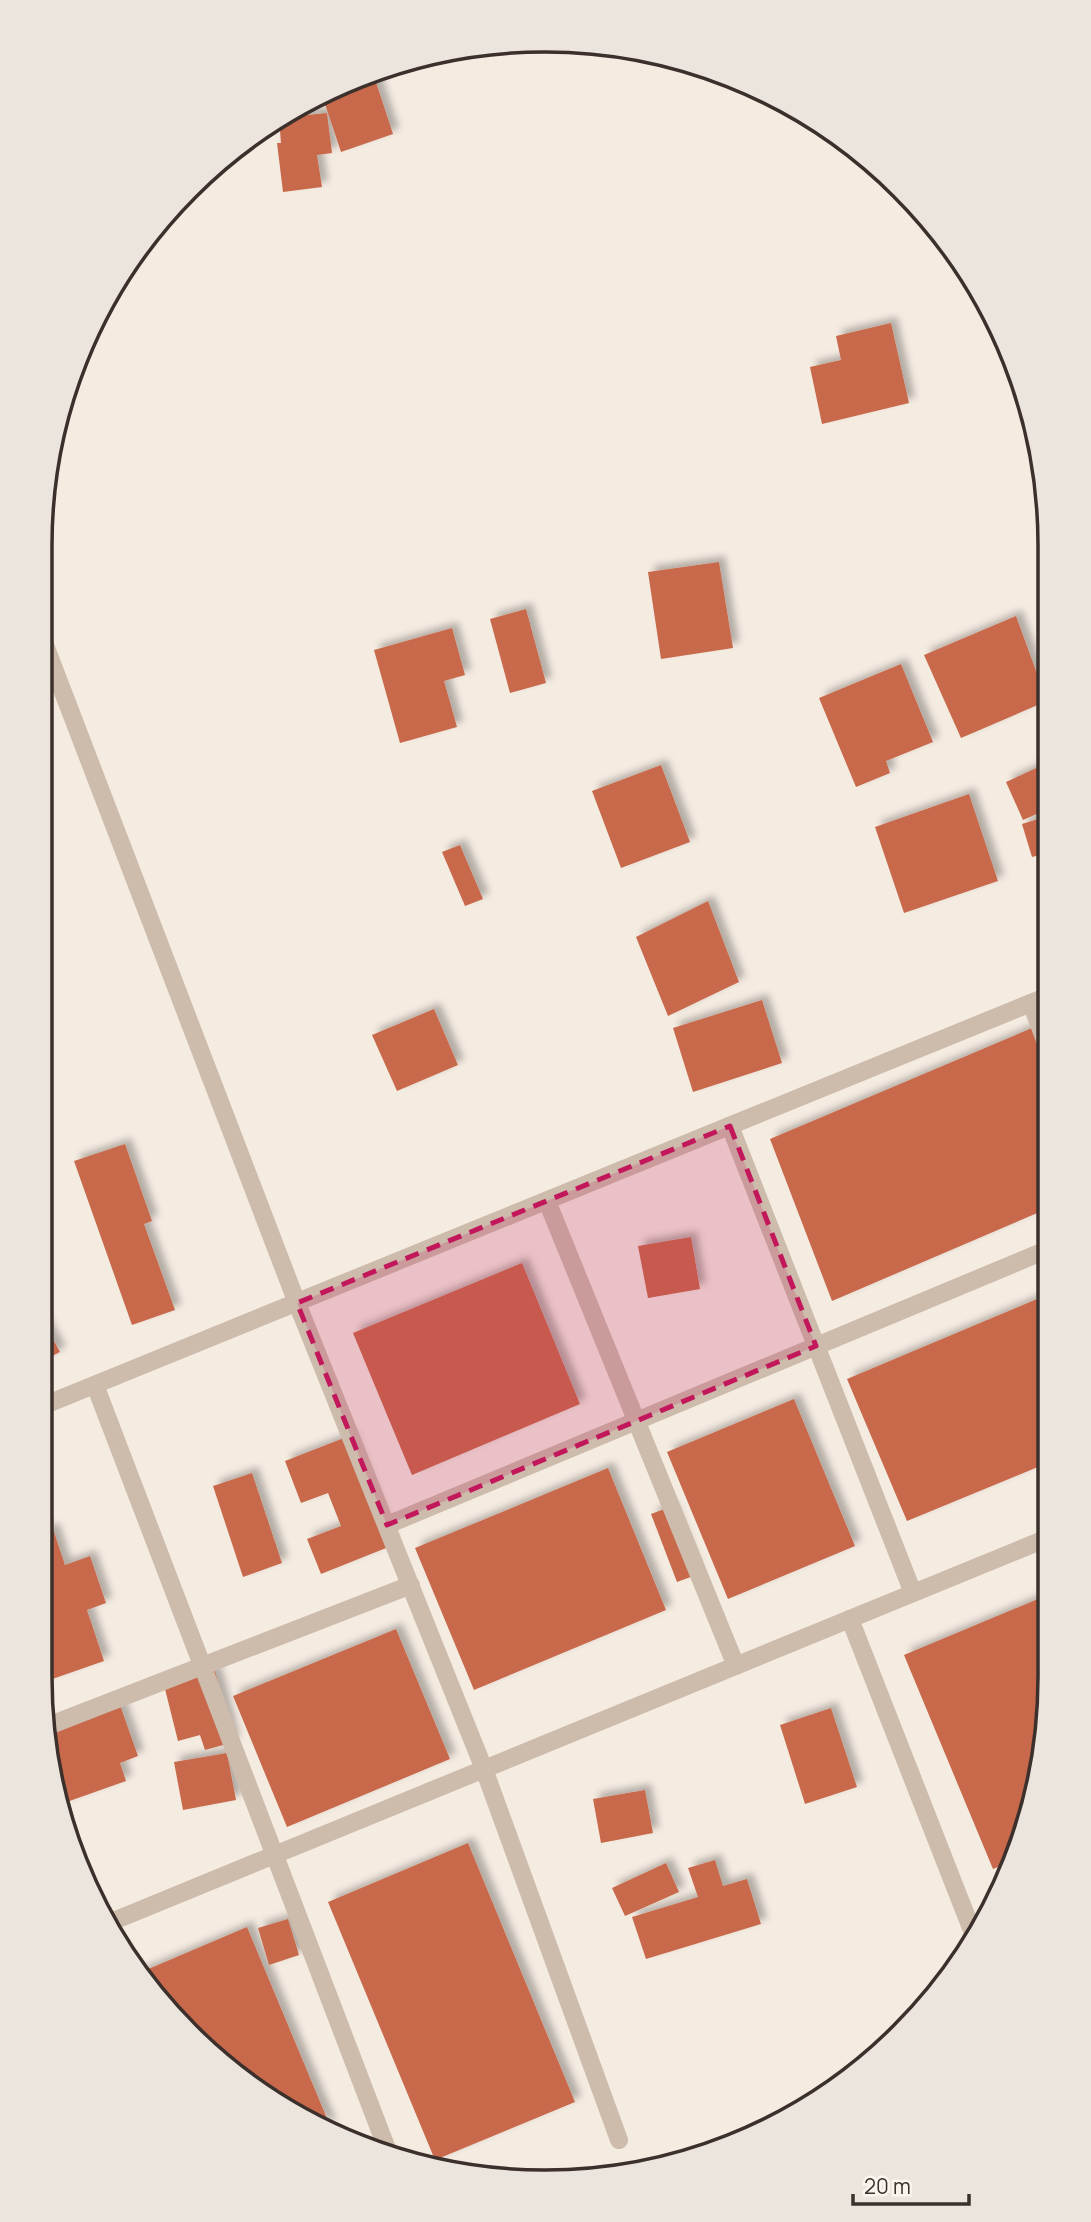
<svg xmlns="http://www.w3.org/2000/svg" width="1091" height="2222" font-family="Manrope,sans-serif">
<defs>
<filter id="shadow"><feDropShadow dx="6" dy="-6" stdDeviation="3.5" flood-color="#0004"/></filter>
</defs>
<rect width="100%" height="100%" fill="#f4ebe1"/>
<g fill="#c8694b" filter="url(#shadow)">
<path d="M373 73 393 134 341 152 322 95 345 83Z"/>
<path d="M327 113 332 153 317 155 322 187 283 192 277 143H281L279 118Z"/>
<path d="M891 323 909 403 822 424 810 367 841 360 836 336Z"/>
<path d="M719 562 733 648 661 659 648 572Z"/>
<path d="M526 609 546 683 510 693 490 619Z"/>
<path d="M1016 616 1047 701 961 738 924 655Z"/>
<path d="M452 628 465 675 444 681 457 727 400 743 374 650Z"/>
<path d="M901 664 933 742 886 761 890 773 856 787 819 698Z"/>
<path d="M1047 763 1048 809 1023 820 1006 782Z"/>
<path d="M661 765 690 842 621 868 592 791Z"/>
<path d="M969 794 998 881 904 913 875 827Z"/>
<path d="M1048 816V853L1032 857 1022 824Z"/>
<path d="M460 845 483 899 465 906 442 852Z"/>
<path d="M708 901 739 982 668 1016 636 937Z"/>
<path d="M762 1000 782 1063 693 1092 673 1028Z"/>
<path d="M434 1009 458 1065 397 1091 372 1035Z"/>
<path d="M1032 1028 1049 1069V1208L832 1301 770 1139Z"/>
<path d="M125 1144 152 1221 144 1224 175 1310 132 1325 74 1161Z"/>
<path d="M691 1237 700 1289 648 1298 638 1246Z"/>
<path d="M522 1263 580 1404 412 1475 353 1333Z"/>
<path d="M1049 1294 1050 1462 907 1521 847 1379Z"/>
<path d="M40 1316 60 1352 40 1362Z"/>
<path d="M794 1399 855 1546 728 1599 667 1452Z"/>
<path d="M349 1436 391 1546 321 1574 307 1539 341 1526 328 1493 301 1503 285 1461Z"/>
<path d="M608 1468 666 1610 474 1690 415 1548Z"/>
<path d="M252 1473 282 1563 243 1577 213 1486Z"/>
<path d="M670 1507 696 1575 677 1582 651 1514Z"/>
<path d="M53 1529 65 1565 90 1556 106 1603 87 1610 104 1661 41 1683 40 1533Z"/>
<path d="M1050 1594 1051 1677 1041 1775 1015 1860 993 1869 904 1655Z"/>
<path d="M396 1629 450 1759 287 1827 233 1696Z"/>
<path d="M215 1671 234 1742 205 1750 200 1735 178 1741 164 1685Z"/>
<path d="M120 1705 138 1756 120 1763 126 1781 61 1804 49 1731Z"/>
<path d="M831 1708 857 1787 805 1804 780 1725Z"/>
<path d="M227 1753 236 1800 183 1810 174 1762Z"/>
<path d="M645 1790 653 1833 601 1843 593 1799Z"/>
<path d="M468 1843 575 2102 435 2160 328 1902Z"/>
<path d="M715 1860 723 1886 747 1879 761 1924 646 1959 632 1917 698 1897 688 1868Z"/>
<path d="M666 1863 679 1892 625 1916 612 1888Z"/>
<path d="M288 1919 299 1955 269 1965 258 1928Z"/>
<path d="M247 1927 331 2128 293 2114 212 2056 145 1984 139 1973Z"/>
</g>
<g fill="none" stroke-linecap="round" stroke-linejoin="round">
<g stroke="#cdbbac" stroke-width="18">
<path d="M40 632 297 1303 484 1769 619 2140"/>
<path d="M1031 1003 1048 1048"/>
<path d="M730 1126 913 1593"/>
<path d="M547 1201 736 1666"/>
<path d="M95 1385 387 2149"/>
<path d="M40 1407 1048 996"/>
<path d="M387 1525 1049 1249"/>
<path d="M850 1619 973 1933"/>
<path d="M48 1726 411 1585"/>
<path d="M111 1922 1050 1537"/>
</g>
</g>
<path fill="#c2185b" fill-opacity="0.2" stroke="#c2185b" stroke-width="5" stroke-dasharray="14 9" stroke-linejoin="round" d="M730 1126 816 1346 387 1525 297 1303Z"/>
<path d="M0 0H1091V2222H0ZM545 52H545A493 493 0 0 1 1038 545V1677A493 493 0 0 1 545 2170H545A493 493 0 0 1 52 1677V545A493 493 0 0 1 545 52Z" fill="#ece5de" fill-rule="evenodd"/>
<path fill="none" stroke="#3b302b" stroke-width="3.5" d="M545 52H545A493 493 0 0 1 1038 545V1677A493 493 0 0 1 545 2170H545A493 493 0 0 1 52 1677V545A493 493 0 0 1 545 52Z"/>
<path d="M853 2194v10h116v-10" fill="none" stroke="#3b302b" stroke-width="3.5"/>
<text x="864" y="2194" font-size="21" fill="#3b302b" stroke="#fbf5ee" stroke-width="5" paint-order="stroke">20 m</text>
</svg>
